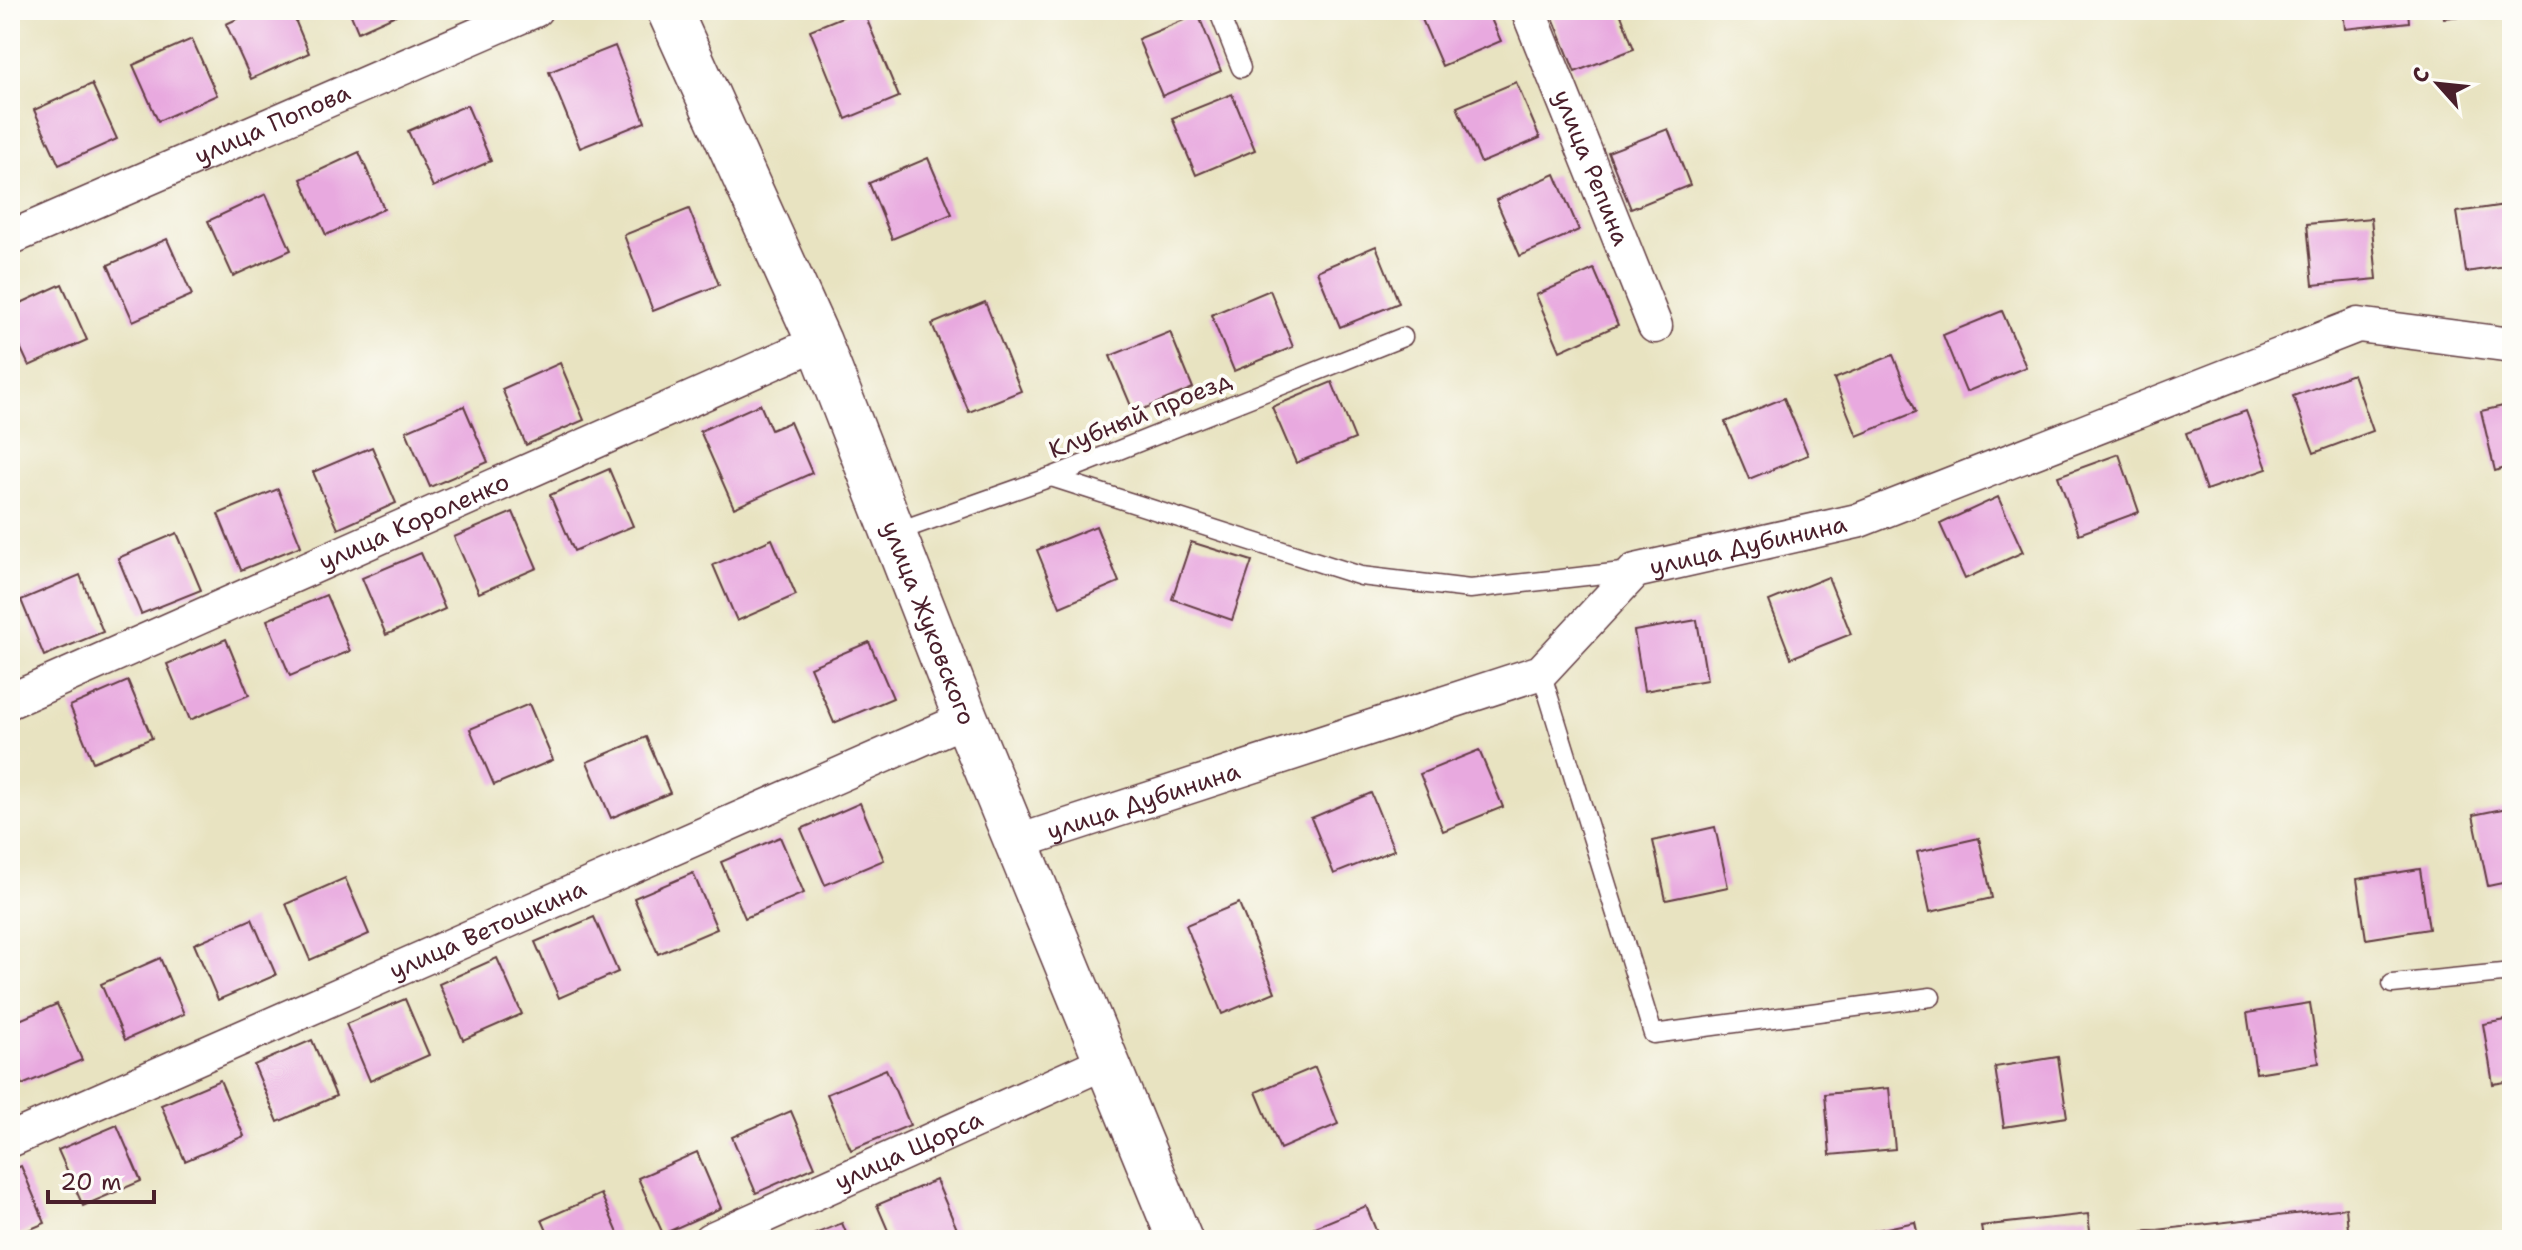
<svg xmlns="http://www.w3.org/2000/svg" width="2522" height="1250" font-family="'Shantell Sans',sans-serif">
<rect width="100%" height="100%" fill="#fdfcf7"/>
<filter id="ink" filterUnits="userSpaceOnUse"><feTurbulence type="fractalNoise" baseFrequency=".0125" numOctaves="2"/><feDisplacementMap in="SourceGraphic" scale="16" xChannelSelector="R" yChannelSelector="G"/><feConvolveMatrix kernelMatrix="1 2 1 2 8 2 1 2 1" color-interpolation-filters="sRGB"/></filter>
<filter id="wash" filterUnits="userSpaceOnUse"><feTurbulence type="fractalNoise" baseFrequency=".006" numOctaves="4" result="noise"/><feDisplacementMap in="SourceGraphic" scale="32" xChannelSelector="R" yChannelSelector="G"/><feGaussianBlur stdDeviation="1.8" result="paint"/><feColorMatrix in="noise" values="0 0 0 0 0 0 0 0 0 0 0 0 0 0 0 0 0 1.4 0 .05"/><feComposite in="paint" operator="in"/></filter>
<g filter="url(#wash)">
<rect width="100%" height="100%" fill="#e8e3c1"/>
<g id="blocks">
<g fill="#e8a9df">
<path d="M257 10H291L309 53 251 79 226 24Z"/>
<path d="M349 10H407L358 32Z"/>
<path d="M859 10H863L899 97 846 119 810 30Z"/>
<path d="M1418 10H1487L1501 41 1442 66Z"/>
<path d="M1566 10H1619L1634 49 1575 72 1552 15Z"/>
<path d="M2343 10H2408L2409 22 2345 29Z"/>
<path d="M2443 10H2499L2500 12 2444 18Z"/>
<path d="M1198 14 1221 71 1162 96 1138 39Z"/>
<path d="M192 39 217 95 158 121 133 65Z"/>
<path d="M615 46 645 122 580 148 549 72Z"/>
<path d="M1516 82 1540 138 1481 163 1457 107Z"/>
<path d="M92 84 117 139 59 165 34 110Z"/>
<path d="M1232 94 1255 150 1196 175 1172 118Z"/>
<path d="M467 105 491 161 433 187 408 131Z"/>
<path d="M1668 129 1690 185 1631 209 1608 152Z"/>
<path d="M359 152 384 209 326 235 301 179Z"/>
<path d="M928 158 952 214 892 239 869 183Z"/>
<path d="M1555 174 1579 230 1520 256 1496 200Z"/>
<path d="M266 194 291 250 233 276 208 221Z"/>
<path d="M2512 204V265L2466 272 2457 212Z"/>
<path d="M689 209 719 285 653 311 624 235Z"/>
<path d="M2371 218 2377 279 2313 285 2307 224Z"/>
<path d="M167 239 192 295 133 321 108 265Z"/>
<path d="M1376 246 1399 303 1340 327 1317 271Z"/>
<path d="M1594 269 1618 325 1560 351 1536 295Z"/>
<path d="M62 284 87 340 29 366 10 325V308Z"/>
<path d="M1270 290 1293 347 1234 371 1211 315Z"/>
<path d="M985 302 1021 391 969 412 932 324Z"/>
<path d="M2002 311 2026 367 1966 392 1943 335Z"/>
<path d="M1170 332 1193 388 1134 413 1110 356Z"/>
<path d="M1893 355 1916 412 1857 436 1834 379Z"/>
<path d="M560 363 584 420 526 445 502 389Z"/>
<path d="M2353 374 2373 431 2314 453 2293 396Z"/>
<path d="M1332 382 1355 439 1296 463 1272 407Z"/>
<path d="M1784 398 1808 455 1749 479 1725 422Z"/>
<path d="M760 404 771 430 790 422 812 473 734 508 700 431Z"/>
<path d="M2512 404V466L2495 471 2481 411Z"/>
<path d="M464 406 488 462 430 487 406 431Z"/>
<path d="M2246 411 2267 469 2206 490 2186 433Z"/>
<path d="M372 447 396 503 338 529 313 472Z"/>
<path d="M2119 454 2139 512 2079 534 2058 476Z"/>
<path d="M609 469 633 526 574 551 550 495Z"/>
<path d="M278 489 301 546 241 570 218 514Z"/>
<path d="M1998 497 2023 552 1965 579 1940 524Z"/>
<path d="M513 512 537 568 479 593 454 537Z"/>
<path d="M1096 526 1119 582 1060 607 1037 550Z"/>
<path d="M177 533 201 590 141 614 118 558Z"/>
<path d="M772 539 796 595 737 621 713 565Z"/>
<path d="M1191 542 1252 561 1232 620 1172 599Z"/>
<path d="M421 553 445 609 386 635 362 578Z"/>
<path d="M80 575 103 632 44 656 21 600Z"/>
<path d="M1828 577 1851 634 1791 658 1769 601Z"/>
<path d="M326 595 350 651 290 676 267 620Z"/>
<path d="M1697 620 1707 680 1644 691 1634 631Z"/>
<path d="M226 639 249 695 190 720 167 664Z"/>
<path d="M869 642 893 698 834 723 810 667Z"/>
<path d="M128 681 152 738 93 762 70 706Z"/>
<path d="M529 704 553 760 494 785 470 729Z"/>
<path d="M646 737 670 793 611 818 587 762Z"/>
<path d="M1479 750 1503 807 1443 831 1420 774Z"/>
<path d="M1371 793 1394 850 1334 874 1311 818Z"/>
<path d="M860 803 884 860 825 885 801 829Z"/>
<path d="M2512 807V881L2488 886 2473 815Z"/>
<path d="M1715 827 1728 887 1666 900 1653 841Z"/>
<path d="M780 837 804 893 745 918 721 862Z"/>
<path d="M1979 838 1992 898 1930 912 1917 852Z"/>
<path d="M2420 869 2429 929 2366 939 2357 879Z"/>
<path d="M693 873 717 929 658 954 634 898Z"/>
<path d="M345 878 369 934 310 960 286 904Z"/>
<path d="M1239 903 1275 992 1222 1014 1186 925Z"/>
<path d="M594 917 618 972 559 998 535 942Z"/>
<path d="M252 919 276 975 218 1000 194 944Z"/>
<path d="M160 958 184 1014 125 1040 101 984Z"/>
<path d="M497 958 522 1014 463 1040 439 984Z"/>
<path d="M405 999 429 1055 370 1081 346 1024Z"/>
<path d="M2310 1003 2319 1063 2256 1073 2247 1013Z"/>
<path d="M57 1004 82 1060 22 1085 10 1056V1024Z"/>
<path d="M2512 1019V1081L2493 1084 2483 1024Z"/>
<path d="M312 1040 336 1096 278 1122 254 1065Z"/>
<path d="M2058 1057 2067 1117 2004 1127 1995 1067Z"/>
<path d="M1315 1067 1338 1124 1280 1149 1256 1092Z"/>
<path d="M886 1069 910 1125 851 1150 827 1094Z"/>
<path d="M220 1080 244 1136 185 1161 161 1105Z"/>
<path d="M1889 1088 1895 1149 1830 1155 1825 1094Z"/>
<path d="M791 1111 815 1167 756 1193 732 1137Z"/>
<path d="M117 1125 141 1181 83 1206 58 1150Z"/>
<path d="M697 1152 721 1208 663 1234 638 1178Z"/>
<path d="M21 1166 45 1223 10 1238V1171Z"/>
<path d="M936 1180 960 1236 950 1240H892L877 1205Z"/>
<path d="M601 1194 621 1240H551L542 1220Z"/>
<path d="M1366 1206 1380 1240H1318L1313 1228Z"/>
<path d="M2346 1208 2349 1240H2114L2113 1235Z"/>
<path d="M2088 1214 2091 1240H1983L1981 1226Z"/>
<path d="M1915 1222 1919 1240H1836L1835 1239Z"/>
<path d="M842 1223 849 1240H801Z"/>
</g>
</g>
</g>
<g filter="url(#ink)">
<use href="#blocks" fill-opacity="0" stroke="#623c42" stroke-width="2"/>
<g fill="none" stroke-linecap="round" stroke-linejoin="round">
<defs>
<g id="lane">
<path d="M1218 10 1241 68"/>
<path d="M1051 477 1361 576 1470 589 1631 571"/>
<path d="M893 533 1051 477 1403 337"/>
<path d="M1541 672 1653 1034 1931 997"/>
<path d="M2392 984 2512 972"/>
</g>
<g id="street">
<path id="s1" d="M1528 10 1655 326"/>
<path id="s2" d="M10 238 535 10"/>
<path id="s3" d="M10 701 819 342"/>
<path id="s4" d="M1018 842 1541 672 1635 571 1857 521 2358 325 2512 345"/>
<path id="s5" d="M10 1140 966 719"/>
<path id="s6" d="M710 1240 1107 1061"/>
</g>
<g id="secondary">
<path id="s7" d="M669 10 819 342 966 719 1180 1240"/>
</g>
</defs>
<use href="#lane" stroke="#623c42" stroke-width="21"/>
<use href="#street" stroke="#623c42" stroke-width="37"/>
<use href="#secondary" stroke="#623c42" stroke-width="47"/>
<use href="#lane" stroke="#fff" stroke-width="18"/>
<use href="#street" stroke="#fff" stroke-width="34"/>
<use href="#secondary" stroke="#fff" stroke-width="44"/>
</g>
</g>
<g text-anchor="middle" stroke-width="8" stroke-linejoin="round" paint-order="stroke">
<g font-size="24" fill="#4a1f2b" stroke="#fdfcf7">
<text dy="8" stroke="none"><textPath href="#s2" startOffset="286">улица Попова</textPath></text>
<text dy="8" stroke="none"><textPath href="#s1" startOffset="170">улица Репина</textPath></text>
<text transform="translate(1140 415) rotate(-22)" y="8">Клубный проезд</text>
<text dy="8" stroke="none"><textPath href="#s3" startOffset="442">улица Короленко</textPath></text>
<text dy="8" stroke="none"><textPath href="#s4" startOffset="804">улица Дубинина</textPath></text>
<text dy="8" stroke="none"><textPath href="#s7" startOffset="666">улица Жуковского</textPath></text>
<text dy="8" stroke="none"><textPath href="#s4" startOffset="132">улица Дубинина</textPath></text>
<text dy="8" stroke="none"><textPath href="#s5" startOffset="522">улица Ветошкина</textPath></text>
<text dy="8" stroke="none"><textPath href="#s6" startOffset="218">улица Щорса</textPath></text>
</g>
</g>
<rect width="2522" height="1250" fill="none" stroke="#fdfcf7" stroke-width="40"/>
<g transform="translate(2438 84) rotate(297)" stroke="#fdfcf7" stroke-width="6" paint-order="stroke">
<path d="M0-6L14 30L0 20L-14 30Z" fill="#4a1f2b"/>
<text y="-12" font-size="22" font-weight="bold" text-anchor="middle" fill="#4a1f2b">С</text>
</g>
<path d="M48 1190v12h106v-12" fill="none" stroke="#4a1f2b" stroke-width="4"/>
<text x="60" y="1190" font-size="24" fill="#4a1f2b" stroke="#fdfcf7" stroke-width="6" paint-order="stroke">20 m</text>
</svg>
